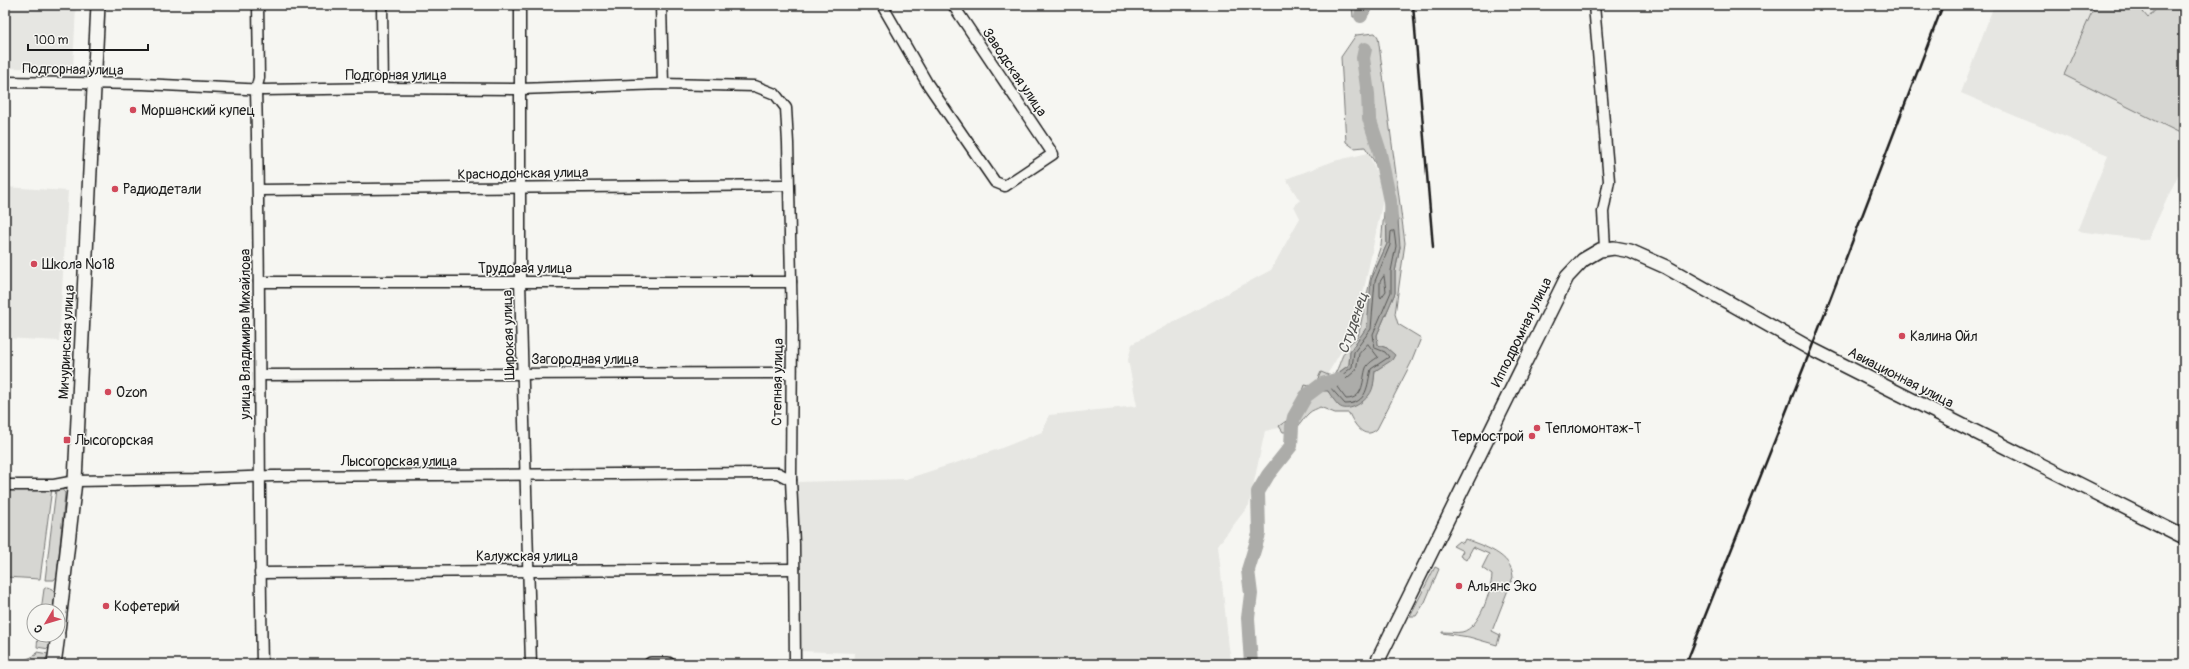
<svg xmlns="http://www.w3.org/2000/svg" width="2189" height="669" font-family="Pangolin,sans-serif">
<rect width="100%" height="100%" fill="#f6f6f2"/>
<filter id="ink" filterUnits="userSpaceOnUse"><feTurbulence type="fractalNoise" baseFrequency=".025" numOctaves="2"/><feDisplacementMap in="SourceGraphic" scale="8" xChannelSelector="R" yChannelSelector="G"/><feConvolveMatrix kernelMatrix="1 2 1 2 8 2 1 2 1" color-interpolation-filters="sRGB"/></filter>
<g filter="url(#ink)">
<g fill="#e6e6e2">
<path d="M5 5H76L73 69 5 68Z"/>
<path d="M1994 5H2184V177L2178 175 2148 240 2077 231 2108 155 1961 93Z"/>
<path d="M1368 153 1385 190 1356 327 1297 424 1265 431 1249 505 1218 545 1229 648 1232 664H854L855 653 799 651 796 482 906 479 999 449 1042 432 1049 415 1137 406 1128 360 1132 344 1271 270 1300 218 1294 206 1300 201 1286 179 1334 161Z"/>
<path d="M5 187 68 191 59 341 5 338Z"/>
</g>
<g fill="#d6d6d2" stroke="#797977" fill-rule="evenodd">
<path d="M1352 5H1374L1368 15 1353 17Z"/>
<path d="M2095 5H2149L2143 12 2148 18 2160 5H2184V135L2064 75Z"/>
<path d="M1375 33 1378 37 1405 243 1395 314 1398 324 1421 338 1411 363 1377 429C1364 441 1354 424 1349 413H1335L1320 407C1317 409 1312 410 1309 413 1299 422 1299 433 1283 432L1279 426 1289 419 1297 408 1305 385 1314 387 1321 372 1333 377C1343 361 1340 350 1358 337L1371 276 1381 245 1386 190 1374 161 1365 147 1354 148 1346 142 1341 57 1356 35ZM1390 201 1400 247 1395 272V293L1377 335 1378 345 1387 348 1383 365 1375 371 1373 386 1340 406 1322 384 1349 365 1350 351 1367 327 1373 274 1387 244 1386 208Z"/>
<path d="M60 487 65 493 57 576 54 580H45L56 489Z"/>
<path d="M5 488H52L40 579 5 577Z"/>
<path d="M1465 539C1483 546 1512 554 1513 577L1492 631 1500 635 1497 645 1469 637 1442 633V632C1448 632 1456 633 1462 632 1480 628 1491 591 1492 575L1482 568 1489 554 1473 547 1466 560 1460 556 1463 551 1453 546 1459 541 1463 543Z"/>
<path d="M1435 567 1439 569 1425 602 1416 616H1410Z"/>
<path d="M47 587 52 589 55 594 53 611H41L44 589Z"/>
<path d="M38 635H51L49 649 37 647Z"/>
<path d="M37 652 48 654 45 661 39 664H16L36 655Z"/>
</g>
<path fill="#acaca9" stroke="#727271" d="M1390 201 1393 205 1398 220 1400 247 1395 272V293L1377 335 1378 345 1387 348 1395 355 1392 360 1375 371C1374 379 1374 389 1369 395 1363 403 1348 413 1339 406 1335 402 1331 396 1328 391H1323L1320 387 1349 365 1350 351 1367 327 1371 280 1387 244 1386 208Z"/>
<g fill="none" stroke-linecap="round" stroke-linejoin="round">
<g stroke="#565654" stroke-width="1">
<path d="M1394 231 1396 246 1391 271V292L1373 334 1375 348 1385 352 1389 357 1371 369C1367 385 1368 404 1345 404L1329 386 1352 367 1354 352 1371 329 1375 281 1390 245 1391 232Z"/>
<path d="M1384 276 1386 291 1381 298 1380 296V282Z"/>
<path d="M1368 344 1378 357C1374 360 1368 363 1366 368 1362 379 1365 399 1346 399L1337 387 1356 370 1359 354Z"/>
</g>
<g stroke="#acaca9" stroke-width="14">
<path d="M1361 16 1364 5"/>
<path d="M1365 49 1363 58 1368 94 1369 118 1379 149 1390 201 1391 220"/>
<path d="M1251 664 1248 618 1251 594 1248 570 1259 534 1258 492 1268 475 1291 446 1292 426 1294 417 1306 396 1322 384 1339 379"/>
</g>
<defs>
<g id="minor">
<path d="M258 5 259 78 256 90C261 281 258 473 262 664"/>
<path d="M382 5 383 88"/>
<path d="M520 5V282L531 664"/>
<path d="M661 5 663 84"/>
<path d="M882 5 927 83 995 182 1005 186 1053 154 953 5"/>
<path d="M1594 5 1609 181 1603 212 1605 248"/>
<path d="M5 82 143 84 264 90 383 88 520 89 663 84 755 86 775 94 786 108 788 143 792 325 791 480 794 544 795 664"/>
<path d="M259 190 788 185"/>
<path d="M259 282H791"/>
<path d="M260 375 790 373"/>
<path d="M5 485H54L75 481 195 479 272 476 778 473 791 480"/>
<path d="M260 573 794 569"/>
</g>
<g id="major">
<path d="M58 631 75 481 98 5"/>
<path d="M54 664 58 635"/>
<path d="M651 664H668"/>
<path d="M1376 664 1567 277 1583 260 1600 250 1614 248 1630 251 1666 267 1811 349 2184 537"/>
</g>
</defs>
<use href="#minor" stroke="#1c1c1c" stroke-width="13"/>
<use href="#major" stroke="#1c1c1c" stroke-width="16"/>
<use href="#minor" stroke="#f6f6f2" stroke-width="10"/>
<use href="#major" stroke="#f6f6f2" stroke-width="13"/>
<g stroke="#1c1c1c" stroke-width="2.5">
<path d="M1413 5 1433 247"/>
<path d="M1686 664 1811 349 1943 5"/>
</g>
</g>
</g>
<g fill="#d1495b" stroke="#f6f6f2" stroke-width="1.5">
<circle cx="133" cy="110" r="4"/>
<circle cx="115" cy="189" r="4"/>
<circle cx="34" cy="264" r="4"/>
<circle cx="1902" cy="336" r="4"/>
<circle cx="108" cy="392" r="4"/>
<circle cx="1537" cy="428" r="4"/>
<circle cx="1532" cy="436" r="4"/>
<rect x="63" y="436" width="8" height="8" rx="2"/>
<circle cx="1459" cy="586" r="4"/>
<circle cx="106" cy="606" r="4"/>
</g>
<g text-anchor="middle" stroke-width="3" stroke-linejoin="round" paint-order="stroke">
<g font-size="14" fill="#1c1c1c" stroke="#f6f6f2">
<text transform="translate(73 69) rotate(1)" y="5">Подгорная улица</text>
<text transform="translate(1015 72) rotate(56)" y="5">Заводская улица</text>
<text x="396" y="80">Подгорная улица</text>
<text transform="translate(523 173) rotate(-1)" y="5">Краснодонская улица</text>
<text x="525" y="273">Трудовая улица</text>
<text transform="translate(1521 332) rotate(-64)" y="5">Ипподромная улица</text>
<text transform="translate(245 334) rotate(-90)" y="5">улица Владимира Михайлова</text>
<text transform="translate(508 335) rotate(-92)" y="5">Широкая улица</text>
<text transform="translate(66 342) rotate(-87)" y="5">Мичуринская улица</text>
<text x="585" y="364">Загородная улица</text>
<text transform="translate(1901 377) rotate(27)" y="5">Авиационная улица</text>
<text transform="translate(777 382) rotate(-89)" y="5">Степная улица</text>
<text x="399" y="466">Лысогорская улица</text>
<text x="527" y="561">Калужская улица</text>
</g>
<g font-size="14" fill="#1c1c1c" stroke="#f6f6f2" text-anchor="start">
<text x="141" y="115">Моршанский купец</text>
<text x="123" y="194">Радиодетали</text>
<text x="42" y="269">Школа №18</text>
<text x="1910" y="341">Калина Ойл</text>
<text x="116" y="397">Ozon</text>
<text x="1545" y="433">Тепломонтаж-Т</text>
<text x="1524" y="441" text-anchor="end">Термострой</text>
<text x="75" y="445">Лысогорская</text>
<text x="1467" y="591">Альянс Эко</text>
<text x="114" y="611">Кофетерий</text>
</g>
<g font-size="15" font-style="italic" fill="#565654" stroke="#f6f6f2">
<text transform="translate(1353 323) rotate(-71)" y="5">Студенец</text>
</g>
</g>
<rect width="2189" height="669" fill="none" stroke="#f6f6f2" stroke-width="20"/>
<rect x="10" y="10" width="2169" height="649" fill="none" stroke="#1c1c1c" stroke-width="1.5" filter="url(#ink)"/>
<g transform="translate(46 623) rotate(232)"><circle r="19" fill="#f6f6f2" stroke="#9f9f9c"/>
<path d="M0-3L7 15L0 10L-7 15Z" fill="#d1495b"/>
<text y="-6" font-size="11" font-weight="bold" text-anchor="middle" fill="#1c1c1c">С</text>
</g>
<path d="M28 44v6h120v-6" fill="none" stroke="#1c1c1c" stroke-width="2"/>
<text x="34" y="44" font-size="12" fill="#1c1c1c" stroke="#f6f6f2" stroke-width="3" paint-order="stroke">100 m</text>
</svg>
